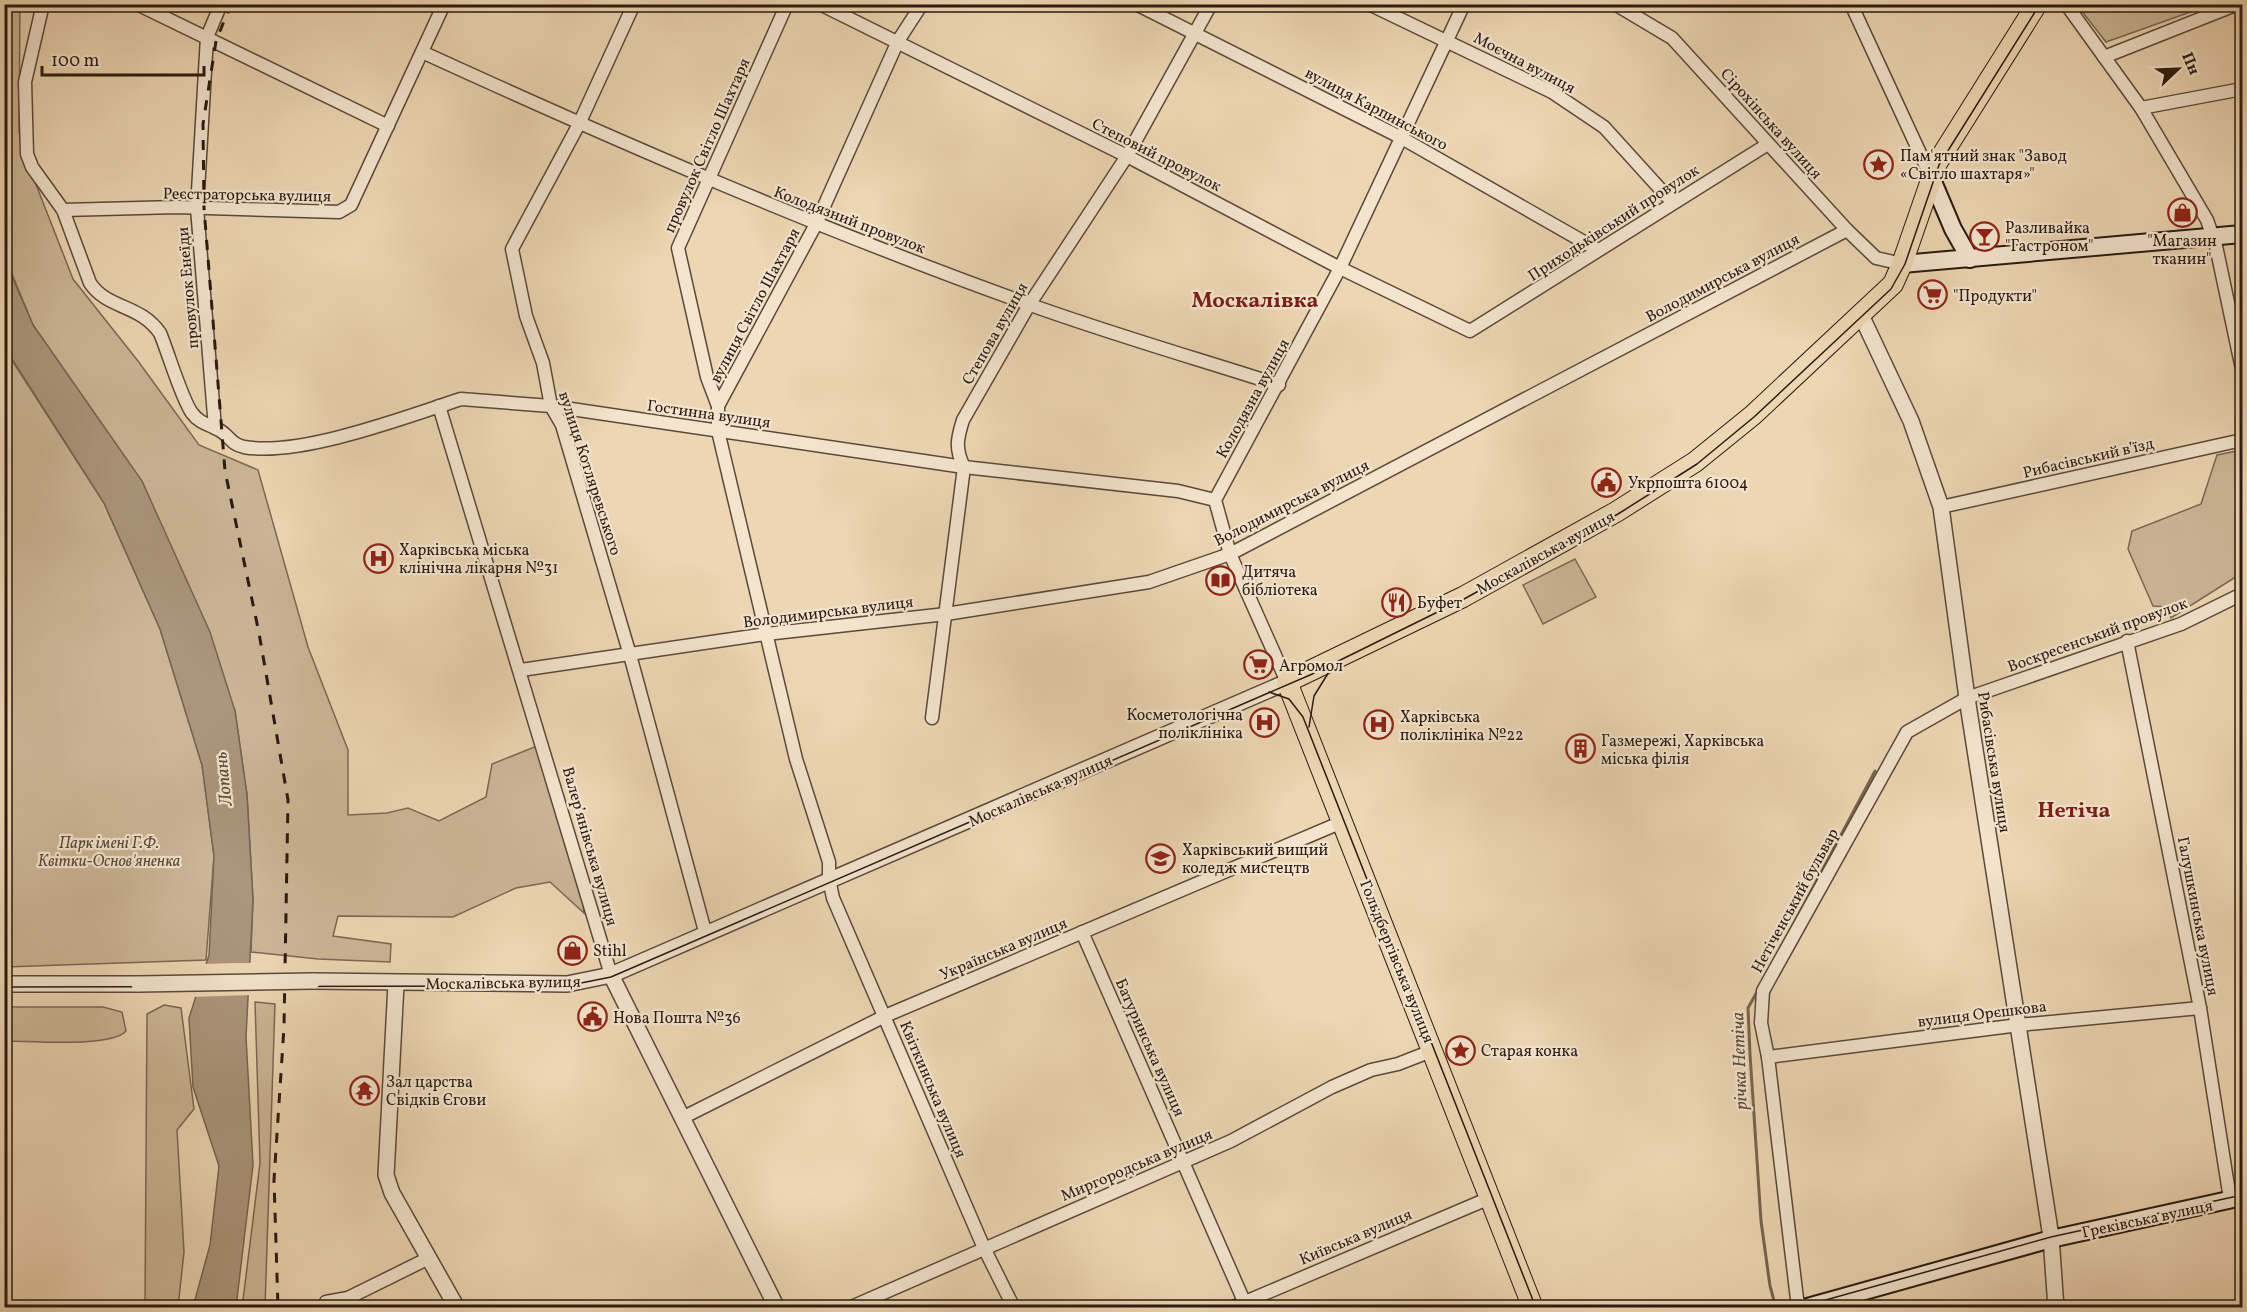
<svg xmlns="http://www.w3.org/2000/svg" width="2247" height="1312" font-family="Vollkorn,serif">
<rect width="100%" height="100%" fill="#edd6b3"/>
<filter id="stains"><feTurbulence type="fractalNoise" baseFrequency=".00333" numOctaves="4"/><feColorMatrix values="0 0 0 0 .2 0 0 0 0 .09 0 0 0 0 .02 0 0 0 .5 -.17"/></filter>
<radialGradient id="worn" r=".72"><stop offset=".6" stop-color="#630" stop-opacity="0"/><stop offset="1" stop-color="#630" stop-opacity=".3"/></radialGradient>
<g fill="#ccb697" stroke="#7b6854" stroke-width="1.5">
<path d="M4 5H20L19 132 35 182 73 279 138 361 199 445 258 470 308 647 348 750V815L387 813 408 808 439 821 486 797 492 764 542 744 577 862 584 913 550 882 516 888 453 917 338 916 333 936 391 944 390 962 318 959 251 952 253 899 247 795 235 711 143 483 33 325 5 257Z"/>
<path d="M2077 5H2210L2106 42Z"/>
<path d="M4 348 104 503 160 629 202 765 207 802 214 856 206 960 5 967Z"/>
<path d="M2242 450V573L2171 618 2166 607 2153 606 2128 549 2132 531 2201 504 2217 455Z"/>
<path d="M1575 559 1596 597 1543 624 1523 585Z"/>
<path d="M255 1002 275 1004 265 1307 242 1308 260 1163Z"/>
<path d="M164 1005 181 1008 194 1109 177 1130 184 1252 178 1307H145L147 1014Z"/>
<path d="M5 1007H103L122 1012 126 1031C111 1048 29 1041 5 1041Z"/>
</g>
<path fill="#ab967c" stroke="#776451" stroke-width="1.5" d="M4 258 33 325 142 481 210 632 235 711 247 795 253 900 246 1037 253 1165 236 1307H193L210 1245 219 1166 193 1087 189 1018 209 955 214 856 202 765 160 629 104 503 5 348Z"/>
<path fill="#edd6b3" d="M234 963H253L251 995 192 997 202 964Z"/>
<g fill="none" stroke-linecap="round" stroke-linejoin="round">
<g stroke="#776451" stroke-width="3">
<path d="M1790 931 1875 771"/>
<path d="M1758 990 1748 1008 1750 1054 1761 1221 1770 1286 1776 1308"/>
</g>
<defs>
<g id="minor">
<path d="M43 4 25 82 27 154 32 167 63 210 90 283C107 309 140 304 160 333 168 352 182 400 192 413 200 424 209 424 219 430 229 435 230 444 244 447 300 457 406 417 461 399L551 406 964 467 1178 491 1215 500"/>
<path d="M137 4 388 126"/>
<path d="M634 4 579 124 512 249 526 316 543 363 551 406 562 425 630 655 706 935"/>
<path d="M820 4 1127 156 1340 268 1470 331 1768 144"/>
<path d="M922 4 898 41 816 224 718 406V431L796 759 829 862V879L833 898 984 1248 1014 1308"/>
<path d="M1136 4 1400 137 1598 250"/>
<path d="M1369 4 1552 92 1604 127 1672 202"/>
<path d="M1615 4 1672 38 1847 230 1876 258 1902 264"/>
<path d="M1851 4 1931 177"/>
<path d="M2066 4 2141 108 2207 220 2216 246 2242 369"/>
<path d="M422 52C621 143 822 230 1028 304 1111 334 1195 358 1279 385"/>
<path d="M2104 57 2238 4"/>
<path d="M2141 108 2242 89"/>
<path d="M63 210 177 207 339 212 351 205 444 4"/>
<path d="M439 406 611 975"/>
<path d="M718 406 707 377 678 248 787 4"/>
<path d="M215 428 197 208 207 37 221 4"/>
<path d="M1941 507 2242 440"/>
<path d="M2127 641 2200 1008 2230 1199"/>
<path d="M521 670 766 634 946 614 1149 582 1230 554 1847 230"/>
<path d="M1287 682 1230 554 1215 500 1340 268 1464 4"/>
<path d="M932 718 964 467C955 449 957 439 963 420L1029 305 1127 156 1211 4"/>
<path d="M1082 932 1247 1308"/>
<path d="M1768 1057 2019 1025 2200 1008"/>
<path d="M684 1117 885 1016 1342 822"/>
<path d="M326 1308V1302L348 1298 429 1258"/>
<path d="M849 1308 1231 1141 1332 1087 1371 1070 1398 1064 1434 1050"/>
<path d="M1231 1308 1492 1197"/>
<path d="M1801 1308 1797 1299 1768 1057 1761 1023 1763 991 1907 732 1967 698 2181 624 2242 594"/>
</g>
<g id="tertiary">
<path d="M1861 315 1911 421 1941 507 1967 698 2051 1237 2056 1308"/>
<path d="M611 975 777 1308"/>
<path d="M313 981 567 984 611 975 1287 682"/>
<path d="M4 984H139"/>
<path d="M396 984 386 1175 392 1193 457 1308"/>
</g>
<g id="secondary">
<path d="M1931 177 1953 229 1970 259"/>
<path d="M1902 264 2242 234"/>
<path d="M1804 1308 2051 1239 2242 1197"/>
</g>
<path id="primary" d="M1533 1308 1287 682 1463 597 1616 512 1695 462 1753 415 1893 284 1902 264 1937 163 2037 4"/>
</defs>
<use href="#minor" stroke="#5b493a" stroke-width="15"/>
<use href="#tertiary" stroke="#5b493a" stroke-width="18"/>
<use href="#secondary" stroke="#2a1a11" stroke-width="20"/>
<use href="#primary" stroke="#2a1a11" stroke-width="22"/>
<use href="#minor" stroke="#f3e4ce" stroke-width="12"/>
<use href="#tertiary" stroke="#f3e4ce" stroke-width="15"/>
<use href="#secondary" stroke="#f3e4ce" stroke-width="16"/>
<use href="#primary" stroke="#edd6b3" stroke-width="20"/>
<g stroke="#2a1a11" stroke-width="1.5">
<path d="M1269 692 1289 699 1303 717 1536 1308"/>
<path d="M1309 727 1314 696 1332 667"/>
<path d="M4 987 566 986 611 977 1310 675 1464 599 1618 514 1697 464 1754 417 1891 289 1905 264 1939 165 2040 4"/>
<path d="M1797 1308 2051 1237 2242 1195"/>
</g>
<path stroke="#2a1a11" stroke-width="3" stroke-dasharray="10 10" stroke-linecap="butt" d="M231 4 216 41 203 124 204 208 225 471 259 633 288 800 284 1027 274 1180 278 1308"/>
<defs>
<path id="tertiary-bridge" d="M139 984 313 981"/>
</defs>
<use href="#tertiary-bridge" stroke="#5b493a" stroke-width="18" stroke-linecap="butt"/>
<use href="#tertiary-bridge" stroke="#f3e4ce" stroke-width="15"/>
</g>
<defs>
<symbol id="sight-ring" viewBox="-11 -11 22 22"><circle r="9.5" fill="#f3e4ce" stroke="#8f2418" stroke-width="1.5"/><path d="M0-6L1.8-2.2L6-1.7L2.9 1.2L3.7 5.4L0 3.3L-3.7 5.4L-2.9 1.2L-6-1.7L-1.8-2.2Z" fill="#8f2418"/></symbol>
<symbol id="shop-ring" viewBox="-11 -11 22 22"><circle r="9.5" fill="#f3e4ce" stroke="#8f2418" stroke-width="1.5"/><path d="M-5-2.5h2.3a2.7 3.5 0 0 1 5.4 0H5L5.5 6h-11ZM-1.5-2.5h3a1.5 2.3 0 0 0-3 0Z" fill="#8f2418"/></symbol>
<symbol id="bar-ring" viewBox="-11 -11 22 22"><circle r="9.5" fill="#f3e4ce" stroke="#8f2418" stroke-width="1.5"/><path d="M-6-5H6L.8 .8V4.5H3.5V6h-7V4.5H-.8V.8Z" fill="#8f2418"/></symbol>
<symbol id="supermarket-ring" viewBox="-11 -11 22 22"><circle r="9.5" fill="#f3e4ce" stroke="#8f2418" stroke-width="1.5"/><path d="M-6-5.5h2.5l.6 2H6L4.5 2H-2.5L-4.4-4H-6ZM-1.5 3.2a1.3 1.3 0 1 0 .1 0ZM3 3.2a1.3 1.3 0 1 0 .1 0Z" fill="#8f2418"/></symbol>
<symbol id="civic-ring" viewBox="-11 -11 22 22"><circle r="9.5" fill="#f3e4ce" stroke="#8f2418" stroke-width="1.5"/><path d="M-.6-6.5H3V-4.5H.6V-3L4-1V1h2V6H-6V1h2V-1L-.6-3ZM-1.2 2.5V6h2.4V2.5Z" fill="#8f2418"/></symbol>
<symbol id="hospital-ring" viewBox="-11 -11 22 22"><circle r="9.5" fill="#f3e4ce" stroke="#8f2418" stroke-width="1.5"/><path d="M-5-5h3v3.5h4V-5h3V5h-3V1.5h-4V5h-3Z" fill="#8f2418"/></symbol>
<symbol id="library-ring" viewBox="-11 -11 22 22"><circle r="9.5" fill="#f3e4ce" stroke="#8f2418" stroke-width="1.5"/><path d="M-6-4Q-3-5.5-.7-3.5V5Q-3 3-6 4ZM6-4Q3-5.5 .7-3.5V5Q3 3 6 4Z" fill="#8f2418"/></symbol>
<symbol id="restaurant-ring" viewBox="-11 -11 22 22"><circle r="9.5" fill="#f3e4ce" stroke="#8f2418" stroke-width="1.5"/><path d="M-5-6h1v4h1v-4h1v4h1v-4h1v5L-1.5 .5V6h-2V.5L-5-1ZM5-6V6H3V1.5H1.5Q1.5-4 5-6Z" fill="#8f2418"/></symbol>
<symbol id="building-ring" viewBox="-11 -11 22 22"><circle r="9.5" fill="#f3e4ce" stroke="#8f2418" stroke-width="1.5"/><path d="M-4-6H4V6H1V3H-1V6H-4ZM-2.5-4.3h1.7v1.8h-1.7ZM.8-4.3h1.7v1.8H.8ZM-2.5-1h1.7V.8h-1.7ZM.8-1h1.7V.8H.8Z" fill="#8f2418"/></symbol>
<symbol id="university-ring" viewBox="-11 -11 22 22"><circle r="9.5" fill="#f3e4ce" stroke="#8f2418" stroke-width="1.5"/><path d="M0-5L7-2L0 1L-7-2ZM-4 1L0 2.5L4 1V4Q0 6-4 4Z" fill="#8f2418"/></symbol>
<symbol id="temple-ring" viewBox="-11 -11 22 22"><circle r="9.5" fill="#f3e4ce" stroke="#8f2418" stroke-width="1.5"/><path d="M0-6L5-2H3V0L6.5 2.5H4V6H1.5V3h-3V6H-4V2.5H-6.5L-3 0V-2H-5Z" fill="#8f2418"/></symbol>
</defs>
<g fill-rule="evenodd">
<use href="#sight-ring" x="1862" y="148" width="33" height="33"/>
<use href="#shop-ring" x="2166" y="196" width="33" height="33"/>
<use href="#bar-ring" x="1968" y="220" width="33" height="33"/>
<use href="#supermarket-ring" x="1916" y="278" width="33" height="33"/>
<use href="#civic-ring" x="1590" y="466" width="33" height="33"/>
<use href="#hospital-ring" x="362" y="542" width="33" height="33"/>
<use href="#library-ring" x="1204" y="564" width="33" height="33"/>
<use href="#restaurant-ring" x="1380" y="586" width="33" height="33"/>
<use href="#supermarket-ring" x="1242" y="648" width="33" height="33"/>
<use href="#hospital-ring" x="1248" y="706" width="33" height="33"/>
<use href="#hospital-ring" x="1362" y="708" width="33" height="33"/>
<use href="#building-ring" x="1564" y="732" width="33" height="33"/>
<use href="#university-ring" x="1144" y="842" width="33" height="33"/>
<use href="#shop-ring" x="556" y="934" width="33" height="33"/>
<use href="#civic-ring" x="576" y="1000" width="33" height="33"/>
<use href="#sight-ring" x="1444" y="1034" width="33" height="33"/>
<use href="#temple-ring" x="348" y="1074" width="33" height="33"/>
</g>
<g text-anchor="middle" stroke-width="4.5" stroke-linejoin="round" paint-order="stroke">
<g font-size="16" fill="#2a1a11" stroke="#f3e4ce">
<text transform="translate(1525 62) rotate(28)" y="6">Моєчна вулиця</text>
<text transform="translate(1377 108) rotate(28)" y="6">вулиця Карпинського</text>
<text transform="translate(1772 123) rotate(48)" y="6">Сірохінська вулиця</text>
<text transform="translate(706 145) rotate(-66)" y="6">провулок Світло Шахтаря</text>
<text transform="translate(1157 154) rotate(27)" y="6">Степовий провулок</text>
<text transform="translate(247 194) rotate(1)" y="6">Реєстраторська вулиця</text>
<text transform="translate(850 219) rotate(21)" y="6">Колодязний провулок</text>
<text transform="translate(1613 222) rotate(-33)" y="6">Приходьківський провулок</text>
<text transform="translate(1722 277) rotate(-28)" y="6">Володимирська вулиця</text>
<text transform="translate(187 288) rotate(-95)" y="6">провулок Енеїди</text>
<text transform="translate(754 305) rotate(-62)" y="6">вулиця Світло Шахтаря</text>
<text transform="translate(994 333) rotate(-60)" y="6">Степова вулиця</text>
<text transform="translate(1252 398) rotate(-61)" y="6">Колодязна вулиця</text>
<text transform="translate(709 413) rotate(8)" y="6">Гостинна вулиця</text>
<text transform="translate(2088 457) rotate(-13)" y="6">Рибасівський в’їзд</text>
<text transform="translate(591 473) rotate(72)" y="6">вулиця Котляревського</text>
<text transform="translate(1291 502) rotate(-27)" y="6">Володимирська вулиця</text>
<text transform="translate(1545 552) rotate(-29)" y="6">Москалівська вулиця</text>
<text transform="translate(828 611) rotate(-7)" y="6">Володимирська вулиця</text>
<text transform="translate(2097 634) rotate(-20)" y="6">Воскресенський провулок</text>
<text transform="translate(1995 762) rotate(81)" y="6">Рибасівська вулиця</text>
<text transform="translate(1040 790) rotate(-24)" y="6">Москалівська вулиця</text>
<text transform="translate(591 846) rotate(74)" y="6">Валер’янівська вулиця</text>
<text transform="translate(1794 900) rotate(-61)" y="6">Нетіченський бульвар</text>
<text transform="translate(2199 916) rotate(79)" y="6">Галушкинська вулиця</text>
<text transform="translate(1003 948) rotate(-23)" y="6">Українська вулиця</text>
<text transform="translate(1398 961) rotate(68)" y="6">Гольдбергівська вулиця</text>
<text transform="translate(503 982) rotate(-1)" y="6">Москалівська вулиця</text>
<text transform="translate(1982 1013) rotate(-7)" y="6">вулиця Орєшкова</text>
<text transform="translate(1151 1047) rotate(66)" y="6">Батуринська вулиця</text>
<text transform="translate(934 1089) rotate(67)" y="6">Квіткинська вулиця</text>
<text transform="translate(1136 1164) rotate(-23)" y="6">Миргородська вулиця</text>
<text transform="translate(2147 1218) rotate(-12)" y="6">Греківська вулиця</text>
<text transform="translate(1355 1236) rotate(-23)" y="6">Київська вулиця</text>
</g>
<g font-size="16" fill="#2a1a11" stroke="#f3e4ce" text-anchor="start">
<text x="1900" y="161">Пам'ятний знак "Завод<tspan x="1900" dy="18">«Світло шахтаря»"</tspan></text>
<text x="2005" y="233">Разливайка<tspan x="2005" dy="18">"Гастроном"</tspan></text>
<text x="2182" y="246" text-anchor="middle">"Магазин<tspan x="2182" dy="18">тканин"</tspan></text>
<text x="1953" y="301">"Продукти"</text>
<text x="1628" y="488">Укрпошта 61004</text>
<text x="399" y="555">Харківська міська<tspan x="399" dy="18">клінічна лікарня №31</tspan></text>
<text x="1242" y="577">Дитяча<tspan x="1242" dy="18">бібліотека</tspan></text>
<text x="1417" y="608">Буфет</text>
<text x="1279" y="671">Агромол</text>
<text x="1243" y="720" text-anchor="end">Косметологічна<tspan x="1243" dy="18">поліклініка</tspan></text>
<text x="1400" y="722">Харківська<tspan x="1400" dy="18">поліклініка №22</tspan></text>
<text x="1601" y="746">Газмережі, Харківська<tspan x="1601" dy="18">міська філія</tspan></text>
<text x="1182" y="855">Харківський вищий<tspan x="1182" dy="18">коледж мистецтв</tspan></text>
<text x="593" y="956">Stihl</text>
<text x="613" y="1023">Нова Пошта №36</text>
<text x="1481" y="1056">Старая конка</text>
<text x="386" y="1087">Зал царства<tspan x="386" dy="18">Свідків Єгови</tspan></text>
</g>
<g font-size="16" font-style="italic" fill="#5b4939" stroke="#f3e4ce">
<text x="109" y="848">Парк імені Г.Ф.<tspan x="109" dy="18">Квітки-Основ'яненка</tspan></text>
</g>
<g font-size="18" font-style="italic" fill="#5e4c3c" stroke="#f3e4ce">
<text transform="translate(223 779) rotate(-96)" y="6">Лопань</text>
<text transform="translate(1739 1061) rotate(-92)" y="6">річка Нетіча</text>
</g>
<g font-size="22" font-weight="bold" fill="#7a1f14" stroke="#f3e4ce">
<text x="1255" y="307">Москалівка</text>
<text x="2074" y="817">Нетіча</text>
</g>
</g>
<rect width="2247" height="1312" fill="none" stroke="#edd6b3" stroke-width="24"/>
<rect x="6" y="6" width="2235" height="1300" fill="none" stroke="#2a1a11" stroke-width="3"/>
<rect x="12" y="12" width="2223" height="1288" fill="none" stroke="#2a1a11" stroke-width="1.5"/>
<g transform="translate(2178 69) rotate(67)" stroke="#f3e4ce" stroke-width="4.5" paint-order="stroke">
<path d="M0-4.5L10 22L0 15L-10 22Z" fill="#2a1a11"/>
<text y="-9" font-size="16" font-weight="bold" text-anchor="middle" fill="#2a1a11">Пн</text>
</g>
<path d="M42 66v9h162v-9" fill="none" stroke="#2a1a11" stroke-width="3"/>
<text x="51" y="66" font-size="18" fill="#2a1a11" stroke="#f3e4ce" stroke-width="4.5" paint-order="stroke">100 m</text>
<rect width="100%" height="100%" filter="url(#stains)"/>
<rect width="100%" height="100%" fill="url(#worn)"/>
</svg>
